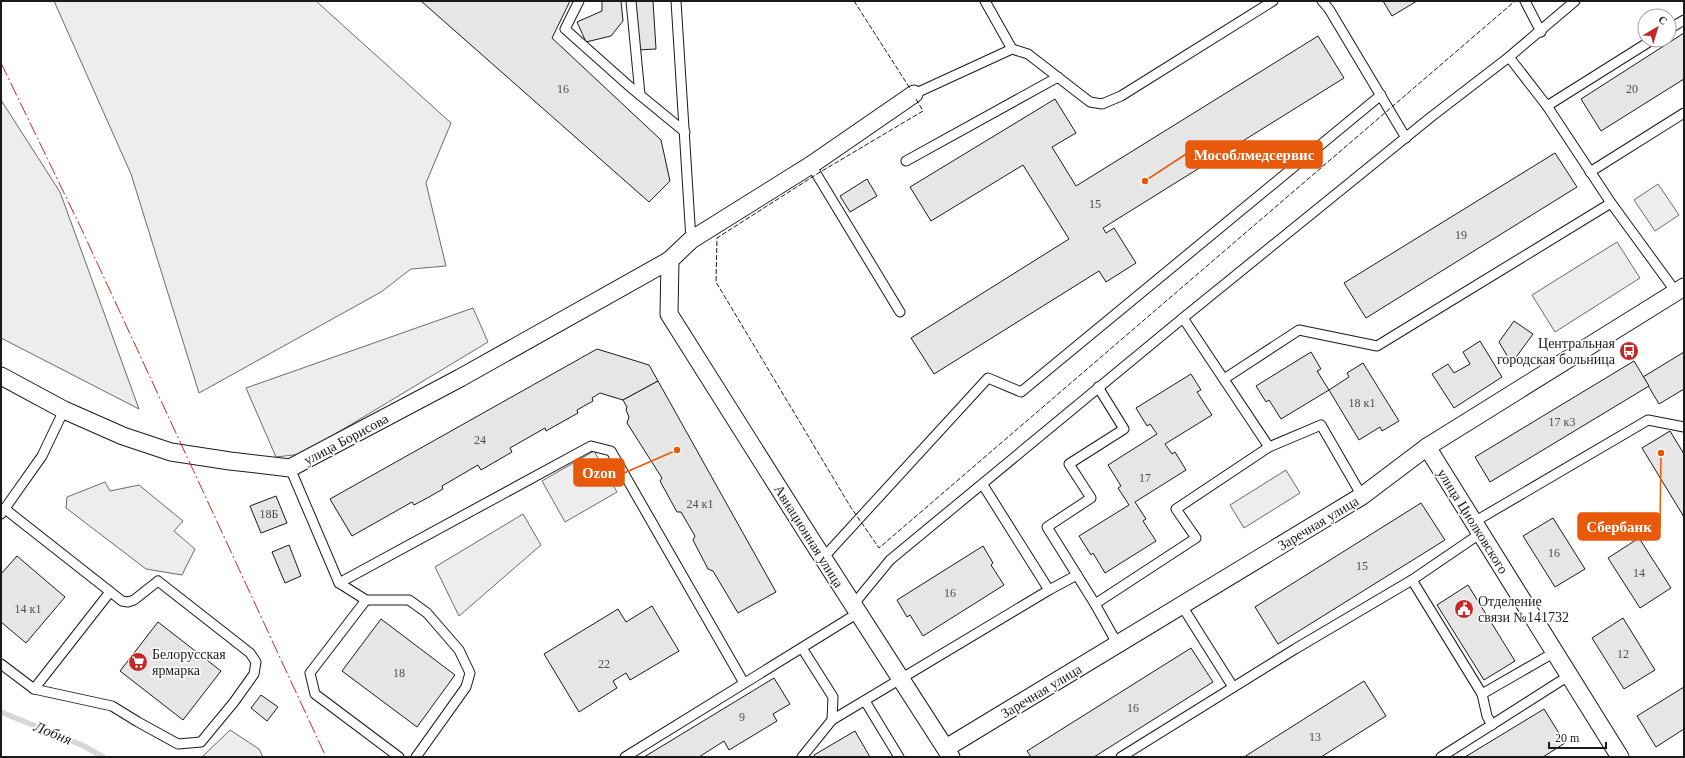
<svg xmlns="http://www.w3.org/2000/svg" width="1685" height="758" font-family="Georgia,serif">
<rect width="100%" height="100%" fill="#fff"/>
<g fill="#ededed" stroke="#6a6a6a">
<path d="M54 1H316L451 123 426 183 446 266 411 269 381 292 199 393 131 174Z"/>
<path d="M1 100 60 192 139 409 1 338Z"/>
<path d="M1658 184 1679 215 1655 231 1634 200Z"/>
<path d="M1617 242 1640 278 1555 332 1532 295Z"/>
<path d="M473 308 488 342 302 454 276 457 246 388Z"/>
<path d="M594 451 617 492 565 522 542 481Z"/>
<path d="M1286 470 1300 493 1244 528 1230 505Z"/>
<path d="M105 482 110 491 139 485 183 521 174 531 195 549 182 575 146 569 66 508 67 497Z"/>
<path d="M523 514 541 545 459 616 435 567Z"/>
<path d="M230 730 259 749 263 757H202Z"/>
</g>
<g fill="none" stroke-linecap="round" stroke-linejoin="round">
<path stroke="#d7d7d7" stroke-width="5.5" d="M1 712 84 746 103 757"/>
</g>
<g fill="#e6e6e6" stroke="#1a1a1a">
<path d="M421 1H570L552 38 661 140 670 181 649 202Z"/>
<path d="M602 1H621L623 21 611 36 586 42 577 22 602 11Z"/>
<path d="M635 1H653L656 49 638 50Z"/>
<path d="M1383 1H1417L1392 16Z"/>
<path d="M1684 33V79L1601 131 1581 99Z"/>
<path d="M1318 36 1344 78 1103 228 1106 233 1114 228 1136 263 1106 282 1099 271 934 374 911 338 1069 239 1023 165 931 221 910 187 1055 99 1076 133 1052 147 1076 186Z"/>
<path d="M1555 153 1577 187 1366 318 1344 283Z"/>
<path d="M867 179 877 196 850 212 840 196Z"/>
<path d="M1514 321 1533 334 1514 360 1509 359 1499 342Z"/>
<path d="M1480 341 1502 377 1454 408 1432 374 1448 364 1454 373 1470 364 1463 352Z"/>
<path d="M597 349 649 365 658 381 623 400 600 393 592 398 593 401 577 410 578 413 546 431 545 428 510 448 512 452 481 470 478 465 442 486 443 489 429 497 414 505 412 502 352 536 330 499Z"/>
<path d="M1311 352 1321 369 1317 371 1329 390 1281 419 1269 400 1266 402 1256 386Z"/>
<path d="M1684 352V389L1659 404 1643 377Z"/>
<path d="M1634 361 1649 386 1490 482 1475 457Z"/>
<path d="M1363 363 1399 421 1382 431 1380 427 1359 440 1329 390 1349 377 1347 373Z"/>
<path d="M1191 374 1201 390 1197 392 1212 415 1165 444 1172 454 1175 452 1186 470 1135 502 1146 519 1143 521 1156 541 1105 573 1093 553 1091 555 1079 536 1129 505 1118 488 1121 486 1108 465 1157 434 1150 424 1147 426 1136 408Z"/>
<path d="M658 381 776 592 738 613 713 571 708 569 693 540 695 536 681 512H677L660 481 662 478 627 423 629 417 626 410 627 407 623 400Z"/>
<path d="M1670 431 1684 454V517L1642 448Z"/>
<path d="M276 496 287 523 261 533 250 506Z"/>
<path d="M1421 503 1445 540 1278 644 1255 607Z"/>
<path d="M1553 518 1585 569 1555 587 1523 536Z"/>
<path d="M1639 538 1671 588 1640 608 1608 558Z"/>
<path d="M289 545 301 576 285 583 272 552Z"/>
<path d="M983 546 993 563 991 565 1004 585 923 636 910 615 907 617 897 600Z"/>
<path d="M17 556 65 597 26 643 1 622V574Z"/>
<path d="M1468 585 1515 661 1484 680 1437 605Z"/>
<path d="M652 606 679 651 630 680 626 673 613 681 617 688 579 712 544 654 618 609 626 622Z"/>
<path d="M1623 618 1655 670 1624 689 1592 638Z"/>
<path d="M381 619 455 675 417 727 342 671Z"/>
<path d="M158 622 221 671 183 720 120 671Z"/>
<path d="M1191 648 1213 682 1094 757H1031L1027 751Z"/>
<path d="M774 678 790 704 773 714 777 721 729 750 724 741 699 757H644Z"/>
<path d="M1364 681 1386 716 1321 757H1244Z"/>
<path d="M1684 687V729L1656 747 1637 716Z"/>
<path d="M261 695 278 707 267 721 251 708Z"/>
<path d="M1544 709 1565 743 1543 757H1465Z"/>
<path d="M855 731 870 757H815L814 755Z"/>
</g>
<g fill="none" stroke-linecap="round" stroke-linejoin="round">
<defs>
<g id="lane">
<path d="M579 1 565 29 629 86 685 132"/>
<path d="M631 1 640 95"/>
<path d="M676 1 691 240"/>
<path d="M985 1 1012 49"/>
<path d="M1322 1 1329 9 1406 138"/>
<path d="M1525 1 1541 32"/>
<path d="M1669 29 1684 20"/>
<path d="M1509 57 1575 1"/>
<path d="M914 94 1012 49 1028 54 1090 102 1102 104 1121 96 1273 1"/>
<path d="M1547 106 1652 40"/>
<path d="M906 161 1058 77"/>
<path d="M811 165 900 312"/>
<path d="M1590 172 1684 113"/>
<path d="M1611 203 1676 292"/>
<path d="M1183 318 1269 447"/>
<path d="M1098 387 1124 429 1069 464 1091 498 1047 527 1095 604 1196 538 1176 509 1269 447 1321 425 1362 496"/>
<path d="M290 468 339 583 366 600H409L427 613 459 650 470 673 466 687 416 757"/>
<path d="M1 514 42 456 64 410"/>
<path d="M1474 522 1648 420 1684 427"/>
<path d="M823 558 988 378 1021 392 1381 95"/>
<path d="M1412 580 1482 694 1555 652"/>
<path d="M339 583 591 446 611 451 744 683"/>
<path d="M1049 590 1077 575"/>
<path d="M366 600 310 673 315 694 399 757"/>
<path d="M1095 604 1118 645"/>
<path d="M853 605 890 560 1183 318 1431 117 1509 57 1547 106 1611 203 1377 346 1299 330 1224 379"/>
<path d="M1182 606 1233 687"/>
<path d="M802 648 833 697 832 720"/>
<path d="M1 664 34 689 112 706 138 722 178 744 201 742 234 702 254 674 256 662 250 653 158 581 134 600 128 602 122 601 5 509"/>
<path d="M34 689 110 592"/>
<path d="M1482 694 1487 716 1492 725"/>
<path d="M865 701 899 757"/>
<path d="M625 757 858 613"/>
<path d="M802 757 832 720 1049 590 983 485"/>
<path d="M1121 757 1295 649 1412 580 1481 533"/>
<path d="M1441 757 1570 675"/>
</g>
<g id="street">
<path d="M914 94 811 165 691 240 670 260 669 314 807 533 951 757"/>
<path d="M1 376 64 410 123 436 171 452 230 461 290 468 460 378 670 260"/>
<path d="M1427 447 1620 757"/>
<path d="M946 748 1362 496 1427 447 1684 287"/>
</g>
</defs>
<use href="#lane" stroke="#1a1a1a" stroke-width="11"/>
<use href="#street" stroke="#1a1a1a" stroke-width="19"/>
<use href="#lane" stroke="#fff" stroke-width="9"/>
<use href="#street" stroke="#fff" stroke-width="17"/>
<g stroke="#1a1a1a" stroke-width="1" stroke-dasharray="5 2" stroke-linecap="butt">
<path d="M854 1 911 90"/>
<path d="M916 99 923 111 817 174 717 238 716 282 850 506 879 548 1515 1"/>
</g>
<path stroke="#c62828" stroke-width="1" stroke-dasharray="14 3 2 3" stroke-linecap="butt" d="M1 63 81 228 326 757"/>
</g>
<defs>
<symbol id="bus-disc" viewBox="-11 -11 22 22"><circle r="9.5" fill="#c62828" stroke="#fff"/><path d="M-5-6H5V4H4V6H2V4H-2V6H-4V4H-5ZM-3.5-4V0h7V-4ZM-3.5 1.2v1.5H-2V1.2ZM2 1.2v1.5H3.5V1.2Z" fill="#fff"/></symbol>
<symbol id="civic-disc" viewBox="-11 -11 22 22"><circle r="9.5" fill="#c62828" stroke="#fff"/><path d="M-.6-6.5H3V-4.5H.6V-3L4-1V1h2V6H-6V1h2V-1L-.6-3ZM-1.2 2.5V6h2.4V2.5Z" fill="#fff"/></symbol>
<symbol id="supermarket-disc" viewBox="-11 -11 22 22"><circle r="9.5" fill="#c62828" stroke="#fff"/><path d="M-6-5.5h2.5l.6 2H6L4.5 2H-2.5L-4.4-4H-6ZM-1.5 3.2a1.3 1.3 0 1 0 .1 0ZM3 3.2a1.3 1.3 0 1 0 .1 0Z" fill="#fff"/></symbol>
</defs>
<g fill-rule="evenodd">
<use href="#bus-disc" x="1618" y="340" width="22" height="22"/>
<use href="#civic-disc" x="1453" y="598" width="22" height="22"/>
<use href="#supermarket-disc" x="127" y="651" width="22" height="22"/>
</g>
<g text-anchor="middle" stroke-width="3" stroke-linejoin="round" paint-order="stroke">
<g font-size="12" fill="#4d4d4d">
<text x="563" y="93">16</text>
<text x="1632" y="93">20</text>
<text x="1095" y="208">15</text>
<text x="1461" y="239">19</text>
<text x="1362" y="407">18 к1</text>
<text x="1562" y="426">17 к3</text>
<text x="480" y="444">24</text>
<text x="1145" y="482">17</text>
<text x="700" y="508">24 к1</text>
<text x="269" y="518">18Б</text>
<text x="1554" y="557">16</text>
<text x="1362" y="570">15</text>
<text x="1639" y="577">14</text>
<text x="950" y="597">16</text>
<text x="28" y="613">14 к1</text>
<text x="1623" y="658">12</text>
<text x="604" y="668">22</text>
<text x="399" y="677">18</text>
<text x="1133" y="712">16</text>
<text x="742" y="721">9</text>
<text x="1315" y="741">13</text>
</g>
<g font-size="14" fill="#1a1a1a" stroke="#fff" text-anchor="start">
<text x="1615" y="348" text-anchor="end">Центральная<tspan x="1615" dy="16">городская больница</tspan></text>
<text x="1478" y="606">Отделение<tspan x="1478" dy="16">связи №141732</tspan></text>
<text x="152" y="659">Белорусская<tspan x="152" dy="16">ярмарка</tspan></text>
</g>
<g font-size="14" fill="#1a1a1a" stroke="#fff">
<text transform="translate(346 439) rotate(-28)" y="5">улица Борисова</text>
<text transform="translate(1473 521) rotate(58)" y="5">улица Циолковского</text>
<text transform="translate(1318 523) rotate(-31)" y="5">Заречная улица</text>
<text transform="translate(809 536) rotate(58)" y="5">Авиационная улица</text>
<text transform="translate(1041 691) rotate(-31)" y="5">Заречная улица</text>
</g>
<g font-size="15" font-style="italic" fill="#1a1a1a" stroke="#fff">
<text transform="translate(53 733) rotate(22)" y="5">Лобня</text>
</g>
</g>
<path fill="none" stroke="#e8590c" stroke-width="1.5" d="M1145 181L1186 154M677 450L624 473M1661 453L1660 527"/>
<g fill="#e8590c" stroke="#fff" stroke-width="1.5">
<circle cx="1145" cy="181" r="4"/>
<circle cx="677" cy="450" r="4"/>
<circle cx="1661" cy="453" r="4"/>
</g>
<g fill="#e8590c" stroke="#e8590c" stroke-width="1.5">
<rect x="1186" y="141" width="136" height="27" rx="4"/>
<rect x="574" y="459" width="50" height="27" rx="4"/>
<rect x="1578" y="513" width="82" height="27" rx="4"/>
</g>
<g font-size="15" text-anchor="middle" font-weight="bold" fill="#fff">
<text x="1254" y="160">Мособлмедсервис</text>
<text x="599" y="478">Ozon</text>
<text x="1619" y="532">Сбербанк</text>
</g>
<rect width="1685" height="758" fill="none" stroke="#1a1a1a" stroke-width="4"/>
<g transform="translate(1657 28) rotate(38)"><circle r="19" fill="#ffffff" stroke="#a3a3a3"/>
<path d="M0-3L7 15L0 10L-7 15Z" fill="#c62828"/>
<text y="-6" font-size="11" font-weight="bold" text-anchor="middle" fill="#1a1a1a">С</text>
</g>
<path d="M1549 742v6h57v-6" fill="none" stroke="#1a1a1a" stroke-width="2"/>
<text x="1555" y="742" font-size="12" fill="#1a1a1a" stroke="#ffffff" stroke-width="3" paint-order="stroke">20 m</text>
</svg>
